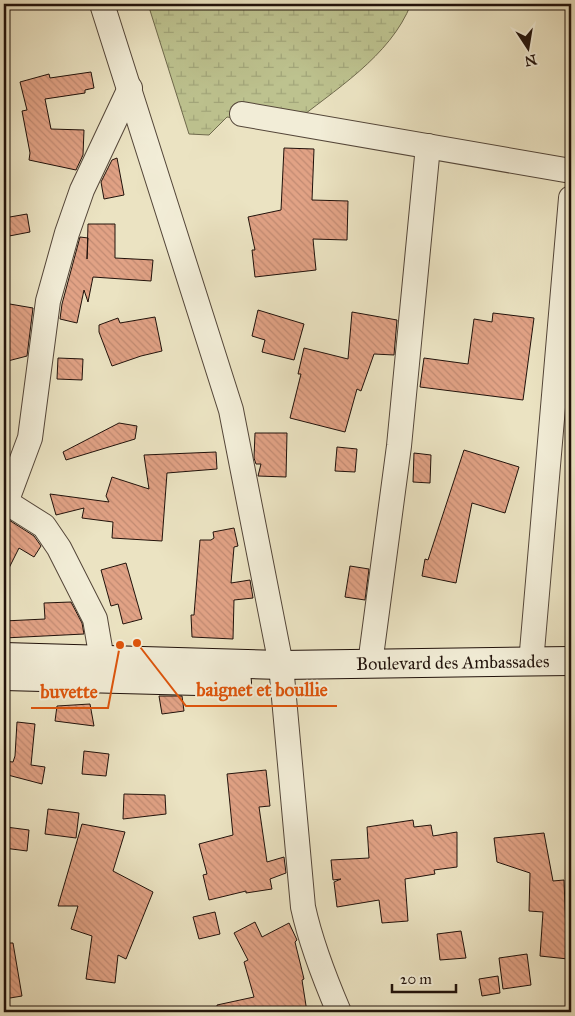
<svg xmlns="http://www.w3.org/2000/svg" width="575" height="1016" font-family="'IM FELL Great Primer',serif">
<defs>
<pattern id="wetland-marsh" width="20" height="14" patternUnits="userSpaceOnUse" patternTransform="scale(1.25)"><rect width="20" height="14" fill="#bdc28f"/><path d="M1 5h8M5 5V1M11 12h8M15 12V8" fill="none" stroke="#a2a67a"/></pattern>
<pattern id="building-back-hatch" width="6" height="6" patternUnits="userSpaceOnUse" patternTransform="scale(1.25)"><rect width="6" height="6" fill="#e1a285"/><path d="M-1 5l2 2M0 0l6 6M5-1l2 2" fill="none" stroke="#c18a72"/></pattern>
</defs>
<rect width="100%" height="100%" fill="#ebe3c2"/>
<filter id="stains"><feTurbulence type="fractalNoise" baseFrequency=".004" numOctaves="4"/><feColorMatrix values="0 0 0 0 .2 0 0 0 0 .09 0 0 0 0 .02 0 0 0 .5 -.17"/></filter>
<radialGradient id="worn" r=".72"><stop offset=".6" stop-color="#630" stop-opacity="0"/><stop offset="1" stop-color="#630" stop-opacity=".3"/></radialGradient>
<path fill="url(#wetland-marsh)" stroke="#6f6a4d" d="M148 4H411C390 57 334 90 291 125L227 117 209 135 189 134Z"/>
<g fill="url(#building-back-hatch)" stroke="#21120b">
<path d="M91 72 94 88 85 90V93L45 99 51 129 84 130 83 155 76 170 29 160 30 153 22 111 27 110 20 82 49 74 50 78Z"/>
<path d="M284 148 314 149 312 200 348 201 347 240 313 239 316 270 255 277 252 250H255L248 217 281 210Z"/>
<path d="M117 158 124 195 104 199 101 182 112 160Z"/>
<path d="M27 214 30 232 4 237V218Z"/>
<path d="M88 224H115V258L153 260 151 281 93 277 88 302 84 290 77 323 60 319 62 304 80 237 88 238 87 259Z"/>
<path d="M4 303 33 308 27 356 4 362Z"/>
<path d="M258 310 304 324 294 360 262 352 265 340 252 336Z"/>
<path d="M352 312 397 320 394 355 374 354 361 391 357 389 345 432 290 418 301 374H298L304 348 348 359Z"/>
<path d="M493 313 534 318 523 400 420 387 424 358 468 364 474 319 492 322Z"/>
<path d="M155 317 162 351 141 356 112 366 99 332V325L118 318 120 323Z"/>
<path d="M58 358 83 359 82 380 57 379Z"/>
<path d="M119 423 137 426 135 439 66 460 63 452Z"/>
<path d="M255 433H287L286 477 258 476 261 464H256L254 458Z"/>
<path d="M337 447 357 449 355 472 335 471Z"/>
<path d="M464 450 519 467 505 513 472 503 456 583 422 576 425 559 428 560Z"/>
<path d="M216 452 217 469 167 473 162 541 112 538 113 522 82 518 84 508 56 515 50 494 109 502 106 496 112 477 149 489 144 455Z"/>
<path d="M414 453 431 455 430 483 413 482Z"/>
<path d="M9 520 34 536 41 546 34 557 19 548 4 578V521Z"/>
<path d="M234 528 238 546 234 547 231 583 250 580 253 598 234 600 233 639 192 637 191 615H194L200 540H211L214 538 213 532Z"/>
<path d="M126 563 142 619 123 624 118 604 111 606 101 570Z"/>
<path d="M350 566 369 569 365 600 345 597Z"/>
<path d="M71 602 82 623 84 634 4 638V621L45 619 44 603Z"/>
<path d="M159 696H182L184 711 162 714Z"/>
<path d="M90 704 94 726 55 721 57 706Z"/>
<path d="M17 722 35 724 31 765 45 767 42 784 4 774V761L13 762 15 756Z"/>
<path d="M84 751 109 754 106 776 82 774Z"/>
<path d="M266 770 270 806 259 807 267 862 284 857 286 873 270 879 272 889 246 893V891L209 900 203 875 207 874 199 844 233 835 227 774Z"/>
<path d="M124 794 165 795 166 814 123 819Z"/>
<path d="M48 809 79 813 76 838 45 834Z"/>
<path d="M413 820 414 827 431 825 433 836 457 832V867L434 870 435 874 405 879 408 921 382 923 379 900 337 907 334 882 341 879 333 880 331 860 369 858 367 827Z"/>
<path d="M82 824 125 832 113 871 153 892 126 959 118 955 115 983 86 979 92 936 71 929 78 906H58Z"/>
<path d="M6 827 29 830 27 851 4 848Z"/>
<path d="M544 833 553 881 564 880 566 933H571L568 959 540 956 543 912 529 911 530 873 497 862 494 838Z"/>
<path d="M215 912 220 934 199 939 193 917Z"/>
<path d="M255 922 262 937 289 923 297 940 295 942 304 979 302 980 307 1012H217V1005L254 997 244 962 248 960 234 933Z"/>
<path d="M461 931 466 958 440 960 437 934Z"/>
<path d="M4 943H13L22 996 4 999Z"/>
<path d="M527 954 531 985 503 989 499 958Z"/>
<path d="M498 976 500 993 482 996 479 979Z"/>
</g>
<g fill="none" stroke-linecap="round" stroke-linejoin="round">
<defs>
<g id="street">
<path d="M102 4 231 410 281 665 303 907C311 944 324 977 339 1012"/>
<path d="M242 114 571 171"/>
<path d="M6 502 44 526 59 548 95 619 102 660"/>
<path d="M4 508 30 438 48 301 67 233 82 190 130 88"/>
<path d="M531 663 571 198"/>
<path d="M370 664 399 446 428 146"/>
</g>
<g id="secondary">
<path id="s1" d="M4 657 281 665 571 661"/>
<path d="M4 676 237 682"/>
</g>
</defs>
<use href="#street" stroke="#544639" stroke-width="26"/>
<use href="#secondary" stroke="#21120b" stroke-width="30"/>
<use href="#street" stroke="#f2edd7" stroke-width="24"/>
<use href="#secondary" stroke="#f2edd7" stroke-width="28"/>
</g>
<g text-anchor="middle" stroke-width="4" stroke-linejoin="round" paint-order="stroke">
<g font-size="18" fill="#21120b" stroke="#f2edd7">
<text dy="6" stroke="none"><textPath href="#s1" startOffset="449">Boulevard des Ambassades</textPath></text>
</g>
</g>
<path fill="none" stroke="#de550c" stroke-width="2" d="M137 643L186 706H337M120 645L108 708H31"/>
<g fill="#de550c" stroke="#f2edd7" stroke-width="2">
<circle cx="137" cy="643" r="5"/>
<circle cx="120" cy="645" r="5"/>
</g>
<g font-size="19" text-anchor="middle" font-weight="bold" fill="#de550c" stroke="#f2edd7" stroke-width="4" stroke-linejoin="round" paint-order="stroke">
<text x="262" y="696">baignet et boullie</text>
<text x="69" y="698">buvette</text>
</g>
<rect width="575" height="1016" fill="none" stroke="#ebe3c2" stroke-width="20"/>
<rect x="5" y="5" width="565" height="1006" fill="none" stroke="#21120b" stroke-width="2.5"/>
<rect x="10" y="10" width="555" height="996" fill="none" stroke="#21120b"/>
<g transform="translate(528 48) rotate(168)" stroke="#f2edd7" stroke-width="4" paint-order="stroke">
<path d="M0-4L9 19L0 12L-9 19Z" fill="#21120b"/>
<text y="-8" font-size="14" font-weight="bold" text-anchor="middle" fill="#21120b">N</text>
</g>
<path d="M392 984v8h64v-8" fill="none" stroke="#21120b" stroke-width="2.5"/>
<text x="400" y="984" font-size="15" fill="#21120b" stroke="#f2edd7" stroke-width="4" paint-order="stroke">20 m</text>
<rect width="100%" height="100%" filter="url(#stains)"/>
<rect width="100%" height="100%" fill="url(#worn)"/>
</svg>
